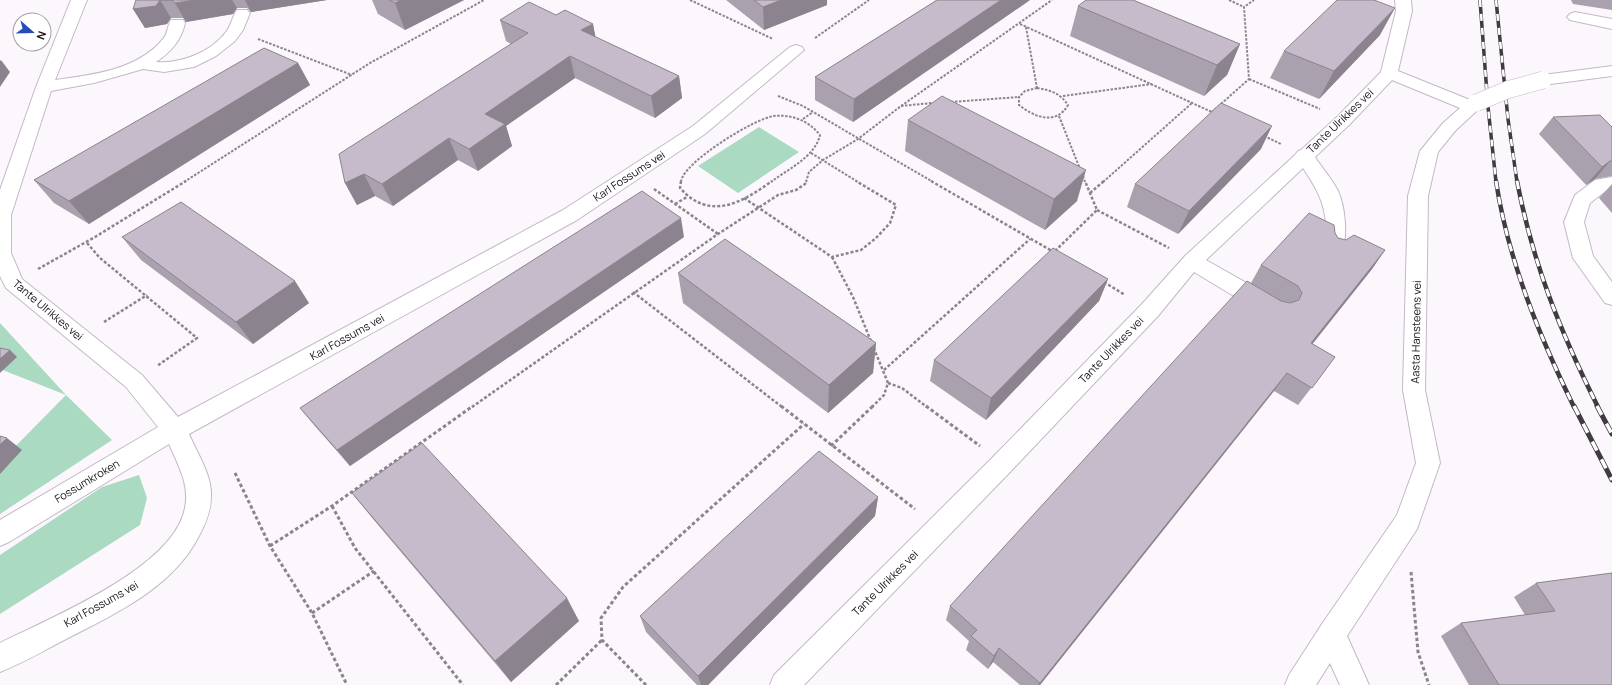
<svg xmlns="http://www.w3.org/2000/svg" width="1612" height="685" font-family="Manrope,sans-serif">
<rect width="100%" height="100%" fill="#fcf7fd"/>
<g fill="#aadac1">
<path d="M759 127 799 152 738 193 698 166Z"/>
<path d="M0 323 66 395 112 440 0 514V462L66 395 0 369Z"/>
<path d="M139 475 147 498 140 525 0 614V555L102 487Z"/>
</g>
<g fill="none" stroke-linecap="round" stroke-linejoin="round">
<defs>
<g id="minor">
<path d="M71 0H87L55 80C92 75 138 70 163 39 168 34 167 26 171 20H183L185 23C181 41 171 52 156 62 181 64 211 52 226 32 231 26 232 17 237 10H247L250 13 243 30 235 41 216 56 194 67 164 72 143 69 94 83 51 91 11 215V253L22 279 142 375 178 417 563 210 693 126 790 47 796 45 802 47 804 50 705 134 577 220 189 434C197 453 212 475 211 496 211 511 206 523 199 536 173 587 117 613 68 638 45 650 23 663 0 672V643C50 618 174 568 185 508 190 485 178 465 169 444L9 542 0 546V520L158 427 126 387 6 288 0 276V190L36 87Z"/>
<path d="M1395 0H1411L1412 11 1398 71 1470 100 1476 98 1482 99 1485 103 1455 131 1438 152 1428 196 1425 390 1440 463 1417 529 1347 636 1369 685H1340L1330 663 1316 685H1285L1289 675 1322 624 1397 515 1416 463 1403 390 1408 196 1420 151 1443 123 1460 108 1392 80 1350 124 1315 157C1322 168 1332 179 1338 191 1345 206 1349 240 1340 255L1333 257 1326 255C1320 246 1327 235 1326 225 1325 202 1315 186 1303 168L1206 260 1273 298 1276 304 1273 310 1265 312 1257 310 1194 272 1158 316 1011 471 804 685H770L774 675 993 457 1142 304 1185 256 1295 155 1298 151 1301 150 1338 116 1381 72 1396 11Z"/>
<path d="M1575 12 1612 19V29L1570 20 1567 17 1570 14Z"/>
<path d="M1612 66V76L1543 85 1537 84 1535 80 1537 76 1543 75Z"/>
<path d="M1612 177V189L1607 190 1590 203 1584 222 1593 256 1612 282V305L1605 303 1573 258 1564 222 1575 195 1595 180Z"/>
</g>
</defs>
<use href="#minor" stroke="#c4b8c7" stroke-width="2"/>
<g stroke="#8a858b" stroke-width="2" stroke-dasharray="2.5 1.5" stroke-linecap="butt">
<path d="M690 0 773 39"/>
<path d="M1229 0 1244 7"/>
<path d="M1020 24 1214 113"/>
<path d="M1026 27 1037 88"/>
<path d="M815 38 869 0"/>
<path d="M258 39 352 75"/>
<path d="M1249 79 1320 109"/>
<path d="M1037 88C1050 90 1060 93 1068 105 1056 126 1034 117 1019 105V97L1025 91Z"/>
<path d="M778 96 803 106 933 182"/>
<path d="M1063 96 1152 84"/>
<path d="M951 102 1019 97"/>
<path d="M901 106 932 103"/>
<path d="M1212 112 1249 79 1244 7 1254 0"/>
<path d="M1059 116 1080 169"/>
<path d="M803 119 813 112"/>
<path d="M1264 136 1281 144"/>
<path d="M811 153 858 182"/>
<path d="M1083 176 1085 182"/>
<path d="M184 182 370 63 484 0"/>
<path d="M681 182C682 163 755 118 774 116 792 114 809 121 820 135 815 157 788 169 771 182"/>
<path d="M806 182 809 172 823 160 858 139 901 106 1052 0"/>
<path d="M1103 182 1192 103"/>
</g>
<g stroke="#8a858b" stroke-width="2.5" stroke-dasharray="3 2" stroke-linecap="butt">
<path d="M681 181 680 188C710 222 743 202 772 181"/>
<path d="M931 181 1052 251"/>
<path d="M654 189 718 234"/>
<path d="M1090 193 1104 181"/>
<path d="M744 198 832 257 861 250 876 238 890 223 896 205 856 181"/>
<path d="M675 204 687 197"/>
<path d="M1097 210 1169 248"/>
<path d="M87 243 100 258 197 338 157 366"/>
<path d="M1055 251 1097 210 1085 181"/>
<path d="M832 257 853 297 888 383 884 395 872 407"/>
<path d="M38 269 95 237 186 181"/>
<path d="M1104 282 1125 295"/>
<path d="M633 292 782 407"/>
<path d="M104 322 147 295"/>
<path d="M884 370 1030 239"/>
<path d="M888 383 902 388 927 407"/>
<path d="M472 407 718 234 778 195 796 190 805 184 806 181"/>
</g>
<g stroke="#8a858b" stroke-width="3" stroke-dasharray="3.5 2.5" stroke-linecap="butt">
<path d="M781 406 915 509"/>
<path d="M926 406 980 446"/>
<path d="M831 446 873 406"/>
<path d="M235 473 270 546 312 613 347 685"/>
<path d="M332 506 355 548 463 685"/>
<path d="M270 546 332 506 473 406"/>
<path d="M1411 572 1418 652 1429 685"/>
<path d="M312 613 374 571"/>
<path d="M556 685 602 640"/>
<path d="M646 685 602 640 601 618 623 587 804 424"/>
</g>
<use href="#minor" fill="#fff" fill-rule="evenodd"/>
<defs>
<g id="rail-far2">
<path d="M1480 0 1488 107 1496 182"/>
<path d="M1496 0 1508 119 1517 182"/>
</g>
<g id="rail-far1">
<path d="M1496 181C1508 260 1539 335 1574 407"/>
<path d="M1517 181C1533 264 1560 331 1598 407"/>
</g>
<g id="rail">
<path d="M1574 406 1612 480"/>
<path d="M1597 406 1612 434"/>
</g>
</defs>
<use href="#rail-far2" stroke="#3f3b41" stroke-width="3.5"/>
<use href="#rail-far1" stroke="#3f3b41" stroke-width="4.5"/>
<use href="#rail" stroke="#3f3b41" stroke-width="5"/>
<use href="#rail-far2" stroke="#fff" stroke-width="2.5" stroke-dasharray="7" stroke-linecap="butt"/>
<use href="#rail-far1" stroke="#fff" stroke-width="3" stroke-dasharray="8" stroke-linecap="butt"/>
<use href="#rail" stroke="#fff" stroke-width="3.5" stroke-dasharray="10" stroke-linecap="butt"/>
<defs>
<path id="minor-bridge" d="M1476 103 1507 90 1543 80"/>
</defs>
<use href="#minor-bridge" stroke="#c4b8c7" stroke-width="18" stroke-linecap="butt"/>
<use href="#minor-bridge" stroke="#fff" stroke-width="17"/>
</g>
<g fill="#aaa1ae">
<path d="M136 0H327L251 12 247 8H237L233 14 186 22 183 18H171L167 24 145 28 133 9Z"/>
<path d="M372 0H464L405 30 378 14Z"/>
<path d="M726 0H827V5L764 30Z"/>
<path d="M937 0H1030L853 122 815 100V77Z"/>
<path d="M1571 0H1612V10L1573 4Z"/>
<path d="M1078 6 1240 44 1227 75 1204 96 1070 36Z"/>
<path d="M556 15 593 24 595 37 679 76 682 98 655 118 575 78 506 126 512 146 478 171 458 160 393 206 375 196 357 205 345 183 511 44 506 41 500 20Z"/>
<path d="M1380 35 1319 99 1270 78 1284 51Z"/>
<path d="M298 63 310 85 89 224 54 203 34 180Z"/>
<path d="M1553 117 1612 127V176L1595 179 1586 185 1539 134Z"/>
<path d="M908 120 1077 201 1045 230 905 151Z"/>
<path d="M1261 149 1178 234 1127 207 1135 184Z"/>
<path d="M1612 184V213L1599 198Z"/>
<path d="M1335 233 1338 238 1385 250 1372 269 1312 344 1335 357 1298 405 1274 391 1040 685H1020L993 662 988 669 966 650 969 641 946 620 950 606 1251 283 1261 265Z"/>
<path d="M122 237 309 303 253 344 141 260Z"/>
<path d="M684 237 350 466 314 425 300 408Z"/>
<path d="M678 273 876 343 873 373 828 413 683 303Z"/>
<path d="M1108 279 1099 301 986 420 930 381 934 360Z"/>
<path d="M352 493 579 621 511 682 373 519Z"/>
<path d="M878 497 875 516 708 685H697L646 632 640 616Z"/>
<path d="M1536 583 1612 685H1469L1441 636 1461 623 1525 615 1514 597Z"/>
</g>
<g fill="#8b838d">
<path d="M160 0 171 18 167 24 145 28 133 9Z"/>
<path d="M196 0H232L237 8 233 14 186 22 175 3Z"/>
<path d="M245 0H327L251 12Z"/>
<path d="M401 0H464L405 30 395 3Z"/>
<path d="M781 0H827V5L764 30 763 7Z"/>
<path d="M1001 0H1030L853 122 854 99Z"/>
<path d="M1395 8 1380 35 1319 99 1334 71Z"/>
<path d="M593 24 597 45 581 30Z"/>
<path d="M1240 44 1227 75 1204 96 1217 65Z"/>
<path d="M570 56 575 78 506 126 512 146 478 171 469 149 485 114Z"/>
<path d="M1 60 10 72 0 87V61Z"/>
<path d="M298 63 310 85 89 224 69 201Z"/>
<path d="M679 76 682 98 655 118 651 96Z"/>
<path d="M1272 126 1261 149 1178 234 1189 211Z"/>
<path d="M449 138 458 160 393 206 382 184Z"/>
<path d="M1610 161 1595 179 1586 185 1602 167Z"/>
<path d="M1086 170 1077 201 1045 230 1054 199Z"/>
<path d="M364 174 375 196 357 205 345 183Z"/>
<path d="M681 218 684 237 350 466 337 450Z"/>
<path d="M1385 250 1372 269 1299 361 1311 343Z"/>
<path d="M1108 279 1099 301 986 420 991 398Z"/>
<path d="M295 281 309 303 253 344 236 322Z"/>
<path d="M876 343 873 373 828 413 829 385Z"/>
<path d="M10 350 17 357 0 373V359Z"/>
<path d="M1287 373 1274 391 1040 685H1038Z"/>
<path d="M7 438 22 450 0 474V445Z"/>
<path d="M878 497 875 516 708 685H701L698 676Z"/>
<path d="M567 598 579 621 511 682 495 661Z"/>
<path d="M999 648 993 662 988 669 994 656Z"/>
</g>
<g fill="#c6bbca" stroke="#8b838d">
<path d="M136 0H196L175 3 172 0H160L156 6 133 9Z"/>
<path d="M389 0H401L395 3Z"/>
<path d="M754 0H781L763 7Z"/>
<path d="M937 0H1001L854 99 815 77Z"/>
<path d="M1086 0H1133L1240 44 1217 65 1078 6Z"/>
<path d="M1337 0H1374L1395 8 1334 71 1284 51Z"/>
<path d="M529 2 556 15 565 10 593 24 581 30 679 76 651 96 570 56 485 114 505 124 469 149 449 138 382 184 364 174 345 183 339 154 528 33 500 20Z"/>
<path d="M264 48 298 63 69 201 34 180Z"/>
<path d="M942 96 1086 170 1054 199 908 120Z"/>
<path d="M1221 103 1272 126 1189 211 1135 184Z"/>
<path d="M1600 115 1612 127V161H1610L1602 167 1553 117Z"/>
<path d="M642 191 681 218 337 450 300 408Z"/>
<path d="M181 202 295 281 236 322 122 237Z"/>
<path d="M1309 213 1334 225 1335 233 1338 238 1346 240 1354 235 1385 250 1311 343 1335 357 1312 388 1287 373 1040 683 999 648 994 656 971 636 977 630 950 606 1247 281 1281 301 1290 303 1299 300 1302 293 1298 286 1261 265Z"/>
<path d="M725 239 876 343 829 385 678 273Z"/>
<path d="M1053 248 1108 279 991 398 934 360Z"/>
<path d="M0 348 10 350 0 359Z"/>
<path d="M0 436 7 438 0 445Z"/>
<path d="M422 443 567 598 495 661 352 493Z"/>
<path d="M819 451 878 497 698 676 640 616Z"/>
<path d="M1612 573V685H1499L1461 623 1555 611 1536 583Z"/>
</g>
<g text-anchor="middle" stroke-width="3" stroke-linejoin="round" paint-order="stroke">
<g font-size="11" fill="#171319" stroke="#fff">
<text transform="translate(1340 121) rotate(-44)" y="4">Tante Ulrikkes vei</text>
<text transform="translate(629 176) rotate(-33)" y="4">Karl Fossums vei</text>
<text transform="translate(48 310) rotate(40)" y="4">Tante Ulrikkes vei</text>
<text transform="translate(1416 332) rotate(-89)" y="4">Aasta Hansteens vei</text>
<text transform="translate(347 337) rotate(-29)" y="4">Karl Fossums vei</text>
<text transform="translate(1111 350) rotate(-46)" y="4">Tante Ulrikkes vei</text>
<text transform="translate(87 481) rotate(-31)" y="4">Fossumkroken</text>
<text transform="translate(885 583) rotate(-45)" y="4">Tante Ulrikkes vei</text>
<text transform="translate(101 604) rotate(-29)" y="4">Karl Fossums vei</text>
</g>
</g>
<g transform="translate(32 32) rotate(110)"><circle r="19" fill="#ffffff" stroke="#a2a1a3"/>
<path d="M0-3L7 15L0 10L-7 15Z" fill="#274bba"/>
<text y="-6" font-size="11" font-weight="bold" text-anchor="middle" fill="#171319">N</text>
</g>
</svg>
